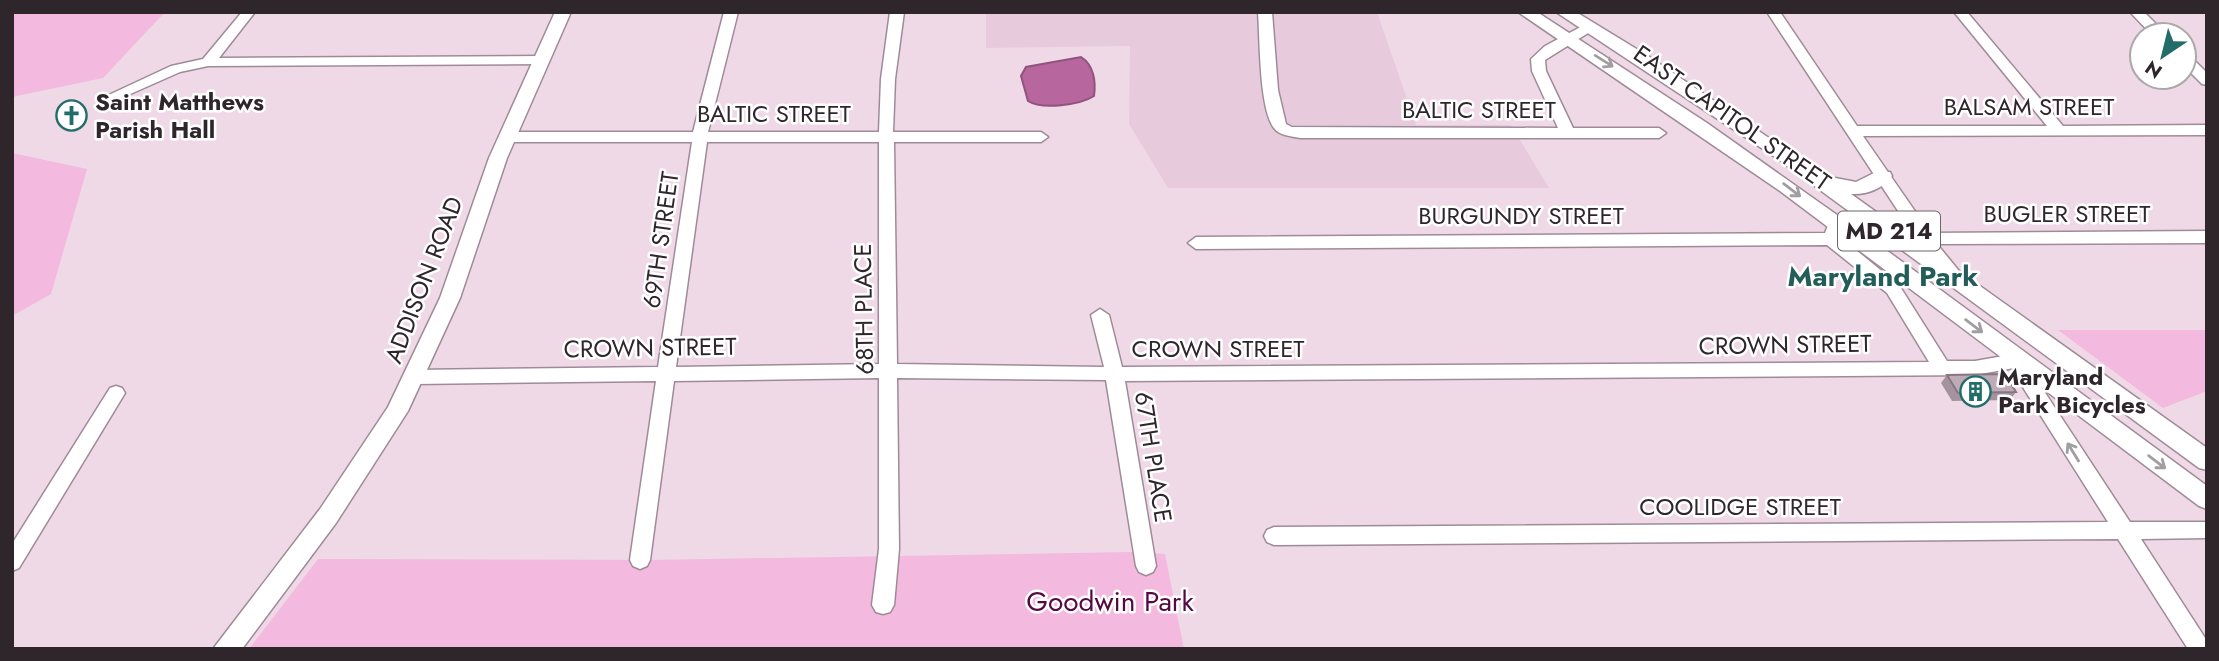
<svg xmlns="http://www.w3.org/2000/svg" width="2219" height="661" font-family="Jost,sans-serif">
<rect width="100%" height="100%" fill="#efd9e7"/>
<path fill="#e7cbdc" d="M986 12H1377L1416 125H1511L1549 188H1168L1129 124 1130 46 986 48Z"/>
<g fill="#f3b9de">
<path d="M12 12H165L103 78 12 97Z"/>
<path d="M12 153 87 169 51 294 12 316Z"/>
<path d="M2058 330H2207V391L2163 408Z"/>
<path d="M1133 552 1165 554 1184 649H249L318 559 651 560Z"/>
</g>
<path fill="#b8669e" stroke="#8f537c" stroke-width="2" d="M1081 57C1094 65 1096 82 1094 96 1080 105 1042 110 1028 101L1021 76 1026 67Z"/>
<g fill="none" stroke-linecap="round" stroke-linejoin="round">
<defs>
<g id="minor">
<path d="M242 12H255L219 58 542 56 549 60 542 64 208 66 180 72 110 103H100L98 100 171 66 203 59Z"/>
<path d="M724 12H738L708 132H879L881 79 890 12H904L895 79 893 132H1041L1048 137 1041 142H894L897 364 1104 367 1091 315 1100 309 1109 315 1122 367 1929 362 1887 293 1827 245 1196 249 1188 243 1196 237 1825 233 1830 220 1836 219 1844 224 1840 237 1899 285 1947 361H1975L2020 353 2026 355 2038 382 2130 522H2207V538L2141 539 2207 641V649H2188L2118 539 1274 545 1267 542 1264 536 1267 530 1274 527 2108 522 2024 389 2014 368 1975 375 1125 381 1156 566 1153 572 1146 575 1139 572 1136 566 1106 380 897 378 899 549 894 605 890 612 883 614 876 612 872 605 879 549V378L674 381 650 560 647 566 640 569 633 566 630 560 656 381 415 384 409 382 406 377 409 372 415 370 658 367 692 142H507L500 137 507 132H693ZM707 142H879V364L676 367Z"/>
<path d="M1258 12H1272L1278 90 1286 124 1292 127 1558 128 1532 71 1531 59 1545 46 1588 23 1595 27 1593 30 1545 60 1546 71 1573 128H1659L1666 133 1659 138H1300C1291 136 1280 136 1274 128 1259 109 1260 38 1258 12Z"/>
<path d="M1767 12H1780L1857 126H2047L1954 12H1967L2063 126 2207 125V135L1863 136 1930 233 2207 231V243L1937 244 1959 271 1957 275H1945L1931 261Z"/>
<path d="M2130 12H2144L2167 35H2152Z"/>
<path d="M2184 54 2189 55 2207 73V85L2202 84 2184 66Z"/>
<path d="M116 386 122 388 125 393 122 398 19 568 12 571V544L110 388Z"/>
</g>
<g id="major">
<path d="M555 12H571L507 158 460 298 408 411 336 523 242 649H213L320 509 388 407 440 298 489 158Z"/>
<path d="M1518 12H1537L1707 123 1878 244 2207 486V509L2199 506 1780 191Z"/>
<path d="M1556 12H1576L1648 56 1825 176 1856 182 1876 172H1890L1892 176C1883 189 1866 195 1851 194L2207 448V470L2199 468 1775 157Z"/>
</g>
</defs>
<use href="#minor" stroke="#9f8b98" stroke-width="3"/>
<use href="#major" stroke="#9f8b98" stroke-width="3"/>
<use href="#minor" fill="#fff" fill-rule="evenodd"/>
<use href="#major" fill="#fff" fill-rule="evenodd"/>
</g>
<path fill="#a4939d" d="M1947 375 2016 392 2010 400 1952 401 1941 383Z"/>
<path fill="#bfabb7" stroke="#867880" stroke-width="2" d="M2005 374 2016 392 1958 393 1947 375Z"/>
<defs><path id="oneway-shaft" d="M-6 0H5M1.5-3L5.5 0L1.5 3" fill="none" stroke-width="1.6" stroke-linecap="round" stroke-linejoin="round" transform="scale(1.75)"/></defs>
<g stroke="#a19da0">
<use href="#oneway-shaft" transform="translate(1604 61) rotate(32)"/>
<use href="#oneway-shaft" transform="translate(1792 190) rotate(37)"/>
<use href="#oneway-shaft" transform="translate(1974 326) rotate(37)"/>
<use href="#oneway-shaft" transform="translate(2073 452) rotate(-122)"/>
<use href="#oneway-shaft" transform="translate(2157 462) rotate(37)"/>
</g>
<defs>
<symbol id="church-ring" viewBox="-11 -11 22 22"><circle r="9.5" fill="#fff" stroke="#226d69" stroke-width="1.5"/><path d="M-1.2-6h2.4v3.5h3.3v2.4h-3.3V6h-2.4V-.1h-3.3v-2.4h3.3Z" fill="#226d69"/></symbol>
<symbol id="building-ring" viewBox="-11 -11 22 22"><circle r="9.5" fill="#fff" stroke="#226d69" stroke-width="1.5"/><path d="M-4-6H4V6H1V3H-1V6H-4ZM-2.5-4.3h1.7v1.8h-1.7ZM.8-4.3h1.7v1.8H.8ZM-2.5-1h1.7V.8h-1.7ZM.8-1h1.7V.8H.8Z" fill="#226d69"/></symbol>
</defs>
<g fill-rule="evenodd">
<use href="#church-ring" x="54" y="98" width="35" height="35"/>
<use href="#building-ring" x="1958" y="374" width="35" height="35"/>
</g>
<g text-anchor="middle" stroke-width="5" stroke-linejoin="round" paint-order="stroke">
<rect fill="#fff" stroke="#6d676b" stroke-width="2" x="1838" y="211.5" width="102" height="39" rx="5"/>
<g font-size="23" font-weight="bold" fill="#2e262b">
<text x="1889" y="239">MD 214</text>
</g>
<g font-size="24" font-weight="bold" fill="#2e262b" stroke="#fff" text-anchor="start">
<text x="95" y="110">Saint Matthews<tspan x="95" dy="28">Parish Hall</tspan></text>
<text x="1998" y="385">Maryland<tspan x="1998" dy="28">Park Bicycles</tspan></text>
</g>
<g font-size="24" fill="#2e262b" stroke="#fff">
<text x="2029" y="115">BALSAM STREET</text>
<text x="1479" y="118">BALTIC STREET</text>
<text x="774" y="122">BALTIC STREET</text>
<text transform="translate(1732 118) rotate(35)" y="8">EAST CAPITOL STREET</text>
<text x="2067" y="222">BUGLER STREET</text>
<text x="1521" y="224">BURGUNDY STREET</text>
<text transform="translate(661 240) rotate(-82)" y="8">69TH STREET</text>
<text transform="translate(424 280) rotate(-69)" y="8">ADDISON ROAD</text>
<text transform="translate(864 309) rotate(-91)" y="8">68TH PLACE</text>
<text transform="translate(1785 345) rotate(-1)" y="8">CROWN STREET</text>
<text transform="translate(650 348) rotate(-1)" y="8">CROWN STREET</text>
<text x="1218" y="357">CROWN STREET</text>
<text transform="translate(1153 457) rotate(81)" y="8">67TH PLACE</text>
<text x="1740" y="515">COOLIDGE STREET</text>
</g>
<g font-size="28" font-weight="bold" fill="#235d5a" stroke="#fff">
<text x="1883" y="286">Maryland Park</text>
</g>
<g font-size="28" fill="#550843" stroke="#fff">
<text x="1110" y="611">Goodwin Park</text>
</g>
</g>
<rect width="2219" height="661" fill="none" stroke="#2e262b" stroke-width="28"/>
<g transform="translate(2163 56) rotate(215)"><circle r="33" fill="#ffffff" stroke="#aba8aa" stroke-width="2"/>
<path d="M0-5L12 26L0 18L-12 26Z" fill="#226d69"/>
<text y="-10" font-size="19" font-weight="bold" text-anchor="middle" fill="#2e262b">N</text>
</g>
</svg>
